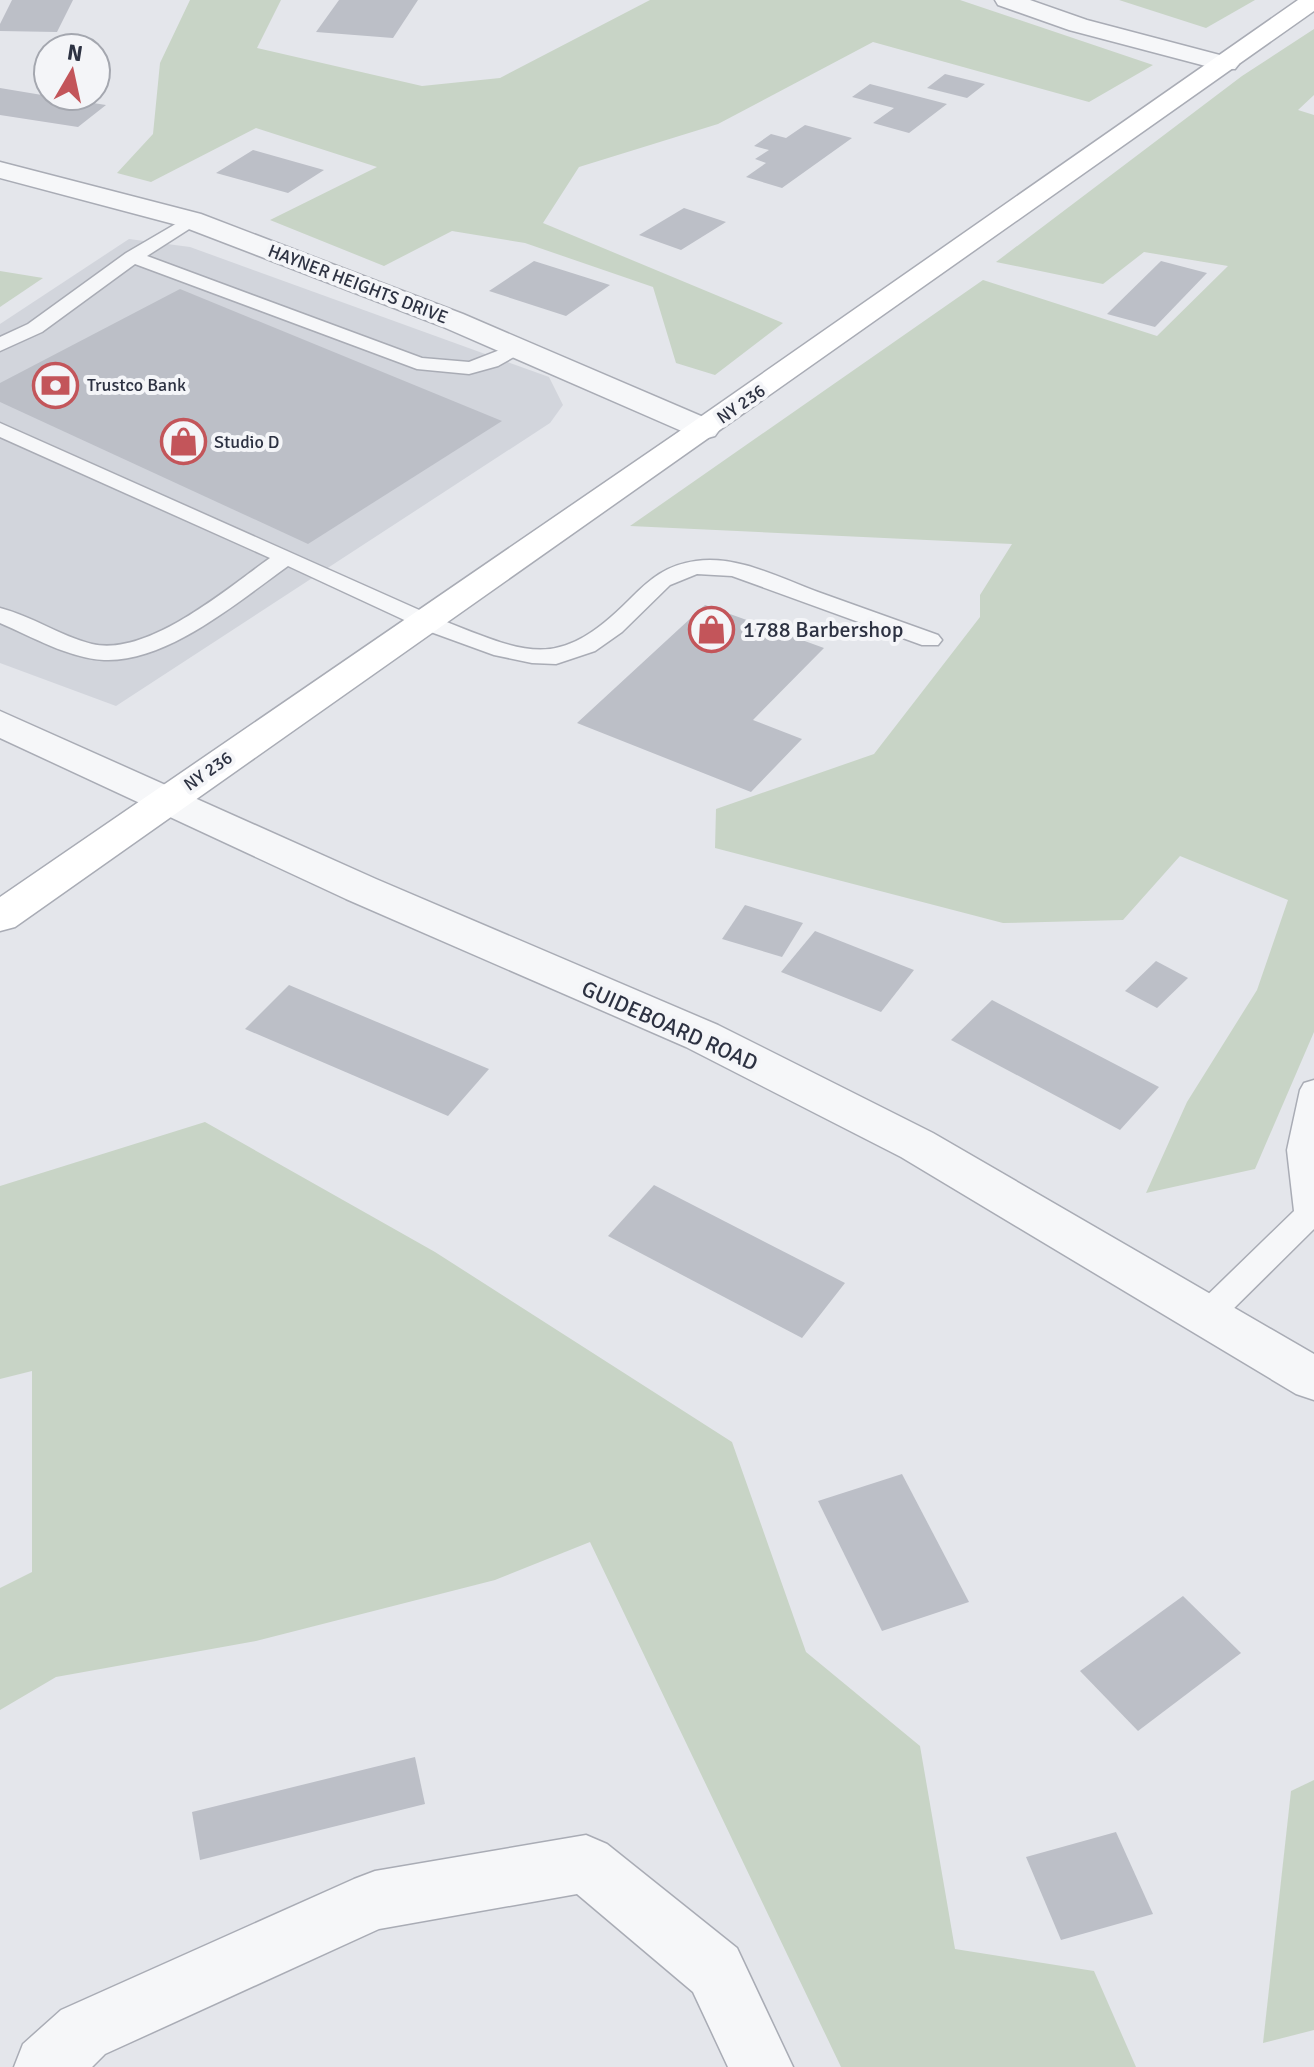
<svg xmlns="http://www.w3.org/2000/svg" width="1314" height="2067" font-family="Signika,sans-serif">
<rect width="100%" height="100%" fill="#e4e6eb"/>
<path fill="#d2d5dc" d="M129 239 190 247 549 377 563 405 550 423 116 706 0 663V324Z"/>
<g fill="#c8d4c6">
<path d="M190 0H281L257 48 422 86 500 78 650 0H960L1153 65 1089 102 873 42 718 124 579 167 543 223 783 323 715 375 676 363 653 287 525 243 452 231 384 266 270 220 377 167 256 128 151 182 117 173 153 134 160 63Z"/>
<path d="M1119 0H1255L1206 28Z"/>
<path d="M1314 29V95L1298 110 1314 115V1032L1255 1169 1146 1193 1187 1102 1257 990 1288 900 1180 856 1123 920 1003 923 715 848 716 809 874 754 980 617V595L1012 544 630 526 983 280 1157 336 1228 266 1144 252 1103 284 996 262 1242 76Z"/>
<path d="M0 271 43 278 0 307Z"/>
<path d="M205 1122 435 1252 732 1442 806 1652 920 1746 955 1949 1094 1971 1136 2067H841L590 1542 495 1580 256 1641 56 1677 0 1710V1588L32 1572V1371L0 1379V1186Z"/>
<path d="M1314 1780V2030L1263 2043 1291 1791Z"/>
</g>
<g fill="#bcbfc7">
<path d="M12 0H73L57 32 0 31V24Z"/>
<path d="M339 0H418L393 38 316 32Z"/>
<path d="M945 74 985 84 967 98 927 88Z"/>
<path d="M870 84 947 104 909 133 873 123 894 108 852 97Z"/>
<path d="M0 88 48 96 106 105 78 127 0 115Z"/>
<path d="M805 125 852 138 782 188 746 177 766 163 755 159 769 150 754 146 771 134 786 138Z"/>
<path d="M253 150 324 170 288 193 216 173Z"/>
<path d="M684 208 726 222 681 250 639 235Z"/>
<path d="M534 261 610 285 566 316 489 291Z"/>
<path d="M1161 261 1207 273 1155 327 1107 314Z"/>
<path d="M180 289 502 421 308 544 0 402V383Z"/>
<path d="M705 605 824 648 753 720 802 739 751 792 577 723Z"/>
<path d="M745 905 803 923 782 957 722 939Z"/>
<path d="M815 931 914 970 881 1012 781 972Z"/>
<path d="M1156 961 1188 978 1157 1008 1125 991Z"/>
<path d="M289 985 489 1069 448 1116 245 1029Z"/>
<path d="M992 1000 1159 1087 1120 1130 951 1040Z"/>
<path d="M654 1185 845 1283 802 1338 608 1236Z"/>
<path d="M902 1474 969 1602 882 1631 818 1501Z"/>
<path d="M1183 1596 1241 1653 1138 1731 1080 1671Z"/>
<path d="M415 1757 425 1804 200 1860 192 1812Z"/>
<path d="M1116 1832 1153 1914 1061 1940 1026 1857Z"/>
</g>
<g fill="none" stroke-linecap="round" stroke-linejoin="round">
<defs>
<g id="service">
<path d="M191 215 200 220 197 224 147 256 422 358 469 362 518 343 528 349 498 366 469 374 417 369 135 264 42 332 0 351V337L28 324 126 253Z"/>
<path d="M0 423 444 621C530 655 559 670 629 600 650 579 666 565 696 561 737 555 780 578 818 592 858 606 898 621 938 635L942 640 938 645H922L732 576 697 574 670 585 622 632 595 651 556 664 532 663 494 655 428 631 288 566C239 601 167 663 104 660 68 658 33 637 0 623V608C32 616 60 636 92 644 148 657 226 589 270 558L0 437Z"/>
<path d="M1314 1080V1229L1217 1325 1206 1328 1195 1325 1190 1316 1195 1307 1294 1211 1287 1150 1300 1090 1304 1083Z"/>
</g>
<g id="minor">
<path d="M995 0H1030L1087 20 1235 59 1239 64 1235 69H1217L1069 30 998 5Z"/>
<path d="M0 162 201 214 463 314 715 422 720 429 715 436 704 439 693 436 441 326 181 226 0 178Z"/>
<path d="M586 1835 607 1844 737 1948 793 2067H728L693 1992 577 1894 379 1929 105 2054 92 2067H14L23 2044 61 2010 354 1879 375 1871Z"/>
</g>
<path id="tertiary" d="M0 711 376 879 718 1025 933 1133 1314 1354V1400L1296 1394 901 1157 686 1047 346 899 0 738Z"/>
<path id="secondary" d="M1298 0H1314V11L15 927 0 931V897L693 422Z"/>
</defs>
<use href="#service" stroke="#a9acb5" stroke-width="3"/>
<use href="#minor" stroke="#a9acb5" stroke-width="3"/>
<use href="#tertiary" stroke="#a9acb5" stroke-width="3"/>
<use href="#secondary" stroke="#a9acb5" stroke-width="3"/>
<use href="#service" fill="#f6f7f9" fill-rule="evenodd"/>
<use href="#minor" fill="#f6f7f9" fill-rule="evenodd"/>
<use href="#tertiary" fill="#f6f7f9" fill-rule="evenodd"/>
<use href="#secondary" fill="#fff" fill-rule="evenodd"/>
</g>
<defs>
<symbol id="bank-ring" viewBox="-11 -11 22 22"><circle r="9.5" fill="#f4f5f8" stroke="#c3555a" stroke-width="1.5"/><path d="M-6-4H6V4H-6ZM0-2.3a2.3 2.3 0 1 0 0 4.6a2.3 2.3 0 1 0 0-4.6Z" fill="#c3555a"/></symbol>
<symbol id="shop-ring" viewBox="-11 -11 22 22"><circle r="9.5" fill="#f4f5f8" stroke="#c3555a" stroke-width="1.5"/><path d="M-5-2.5h2.3a2.7 3.5 0 0 1 5.4 0H5L5.5 6h-11ZM-1.5-2.5h3a1.5 2.3 0 0 0-3 0Z" fill="#c3555a"/></symbol>
</defs>
<g fill-rule="evenodd">
<use href="#bank-ring" x="30" y="360" width="51" height="51"/>
<use href="#shop-ring" x="158" y="416" width="51" height="51"/>
<use href="#shop-ring" x="686" y="604" width="51" height="51"/>
</g>
<g text-anchor="middle" stroke-width="8" stroke-linejoin="round" paint-order="stroke">
<g font-size="18" fill="#2d3242" stroke="#f4f5f8">
<text transform="translate(358 284) rotate(21)" y="6">HAYNER HEIGHTS DRIVE</text>
<text transform="translate(741 404) rotate(-35)" y="6">NY 236</text>
<text transform="translate(208 771) rotate(-35)" y="6">NY 236</text>
</g>
<g font-size="18" fill="#2d3242" stroke="#f4f5f8" text-anchor="start">
<text x="87" y="391">Trustco Bank</text>
<text x="214" y="448">Studio D</text>
</g>
<g font-size="22" fill="#2d3242" stroke="#f4f5f8" text-anchor="start">
<text x="743" y="637">1788 Barbershop</text>
</g>
<g font-size="22" fill="#2d3242" stroke="#f4f5f8">
<text transform="translate(670 1025) rotate(24)" y="8">GUIDEBOARD ROAD</text>
</g>
</g>
<g transform="translate(72 72) rotate(9)"><circle r="38" fill="#f4f5f8" stroke="#a4a7af" stroke-width="2"/>
<path d="M0-6L14 30L0 20L-14 30Z" fill="#c3555a"/>
<text y="-12" font-size="22" font-weight="bold" text-anchor="middle" fill="#2d3242">N</text>
</g>
</svg>
